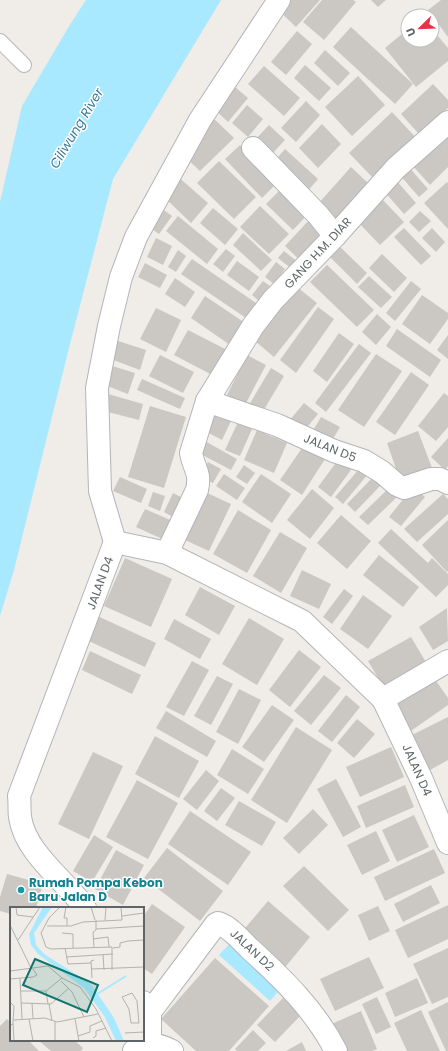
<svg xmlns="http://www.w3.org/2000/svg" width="448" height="1051" font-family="Poppins,sans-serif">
<rect width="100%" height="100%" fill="#f0ece7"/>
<g fill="#a8e9ff">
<path d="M86 0H221L113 179 70 344 14 570 0 616V202L22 106 71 23Z"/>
<path d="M233 940 283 986 270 1001 219 955Z"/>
</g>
<g fill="#cbc7c3">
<path d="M282 0H320L296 27 276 8Z"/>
<path d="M322 0H353L356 2 324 40 303 22Z"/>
<path d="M371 0H386L378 7Z"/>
<path d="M441 0H448V37L428 10Z"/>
<path d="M351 27 413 84 395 104 333 47Z"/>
<path d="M408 29V40H432V29L448 48V61L416 87 385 48Z"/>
<path d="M297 31 312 44 286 75 271 62Z"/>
<path d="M325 50 350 73 338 86 314 63Z"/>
<path d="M305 65 331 88 319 101 294 78Z"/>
<path d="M264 66 300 98 284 116 248 84Z"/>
<path d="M358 76 385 105 352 136 325 107Z"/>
<path d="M229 82 248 98 228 122 211 106Z"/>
<path d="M433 84 448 100V108L419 134 401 114Z"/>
<path d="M306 101 320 115 296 142 281 128Z"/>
<path d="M247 105 263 119 248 137 232 123Z"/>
<path d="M392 112 418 140 375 180 349 153Z"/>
<path d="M211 116 234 138 200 171 183 155Z"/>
<path d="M322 124 341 144 318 168 299 148Z"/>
<path d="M269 125 285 140 270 156 254 141Z"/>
<path d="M444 134 448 138V167L430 185 412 165Z"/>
<path d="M240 145 277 183 262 198 225 159Z"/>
<path d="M285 149 318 179 306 193 273 163Z"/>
<path d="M219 161 256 197 234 219 197 183Z"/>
<path d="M407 165 428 189 419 197 398 173Z"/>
<path d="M351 167 369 184 336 220 318 204Z"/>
<path d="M176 175 208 203 191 223 162 195Z"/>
<path d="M395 179 416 203 404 214 383 190Z"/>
<path d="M447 182 448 183V229L424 203Z"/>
<path d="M284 186 310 212 293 230 266 204Z"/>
<path d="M379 196 404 222 380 245 355 219Z"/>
<path d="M157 205 172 216 159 234 144 223Z"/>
<path d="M260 206 289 234 269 254 240 227Z"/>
<path d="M213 208 238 229 225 245 200 223Z"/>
<path d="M420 211 431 221 419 232 409 222Z"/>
<path d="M178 216 218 249 207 264 166 231Z"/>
<path d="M310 219 329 237 303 263 285 246Z"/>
<path d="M404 228 431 256 421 265 394 237Z"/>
<path d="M432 228 445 242 436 252 422 238Z"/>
<path d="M243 233 272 260 261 271 233 245Z"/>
<path d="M156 238 172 246 163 265 147 257Z"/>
<path d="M336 243 367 273 357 284 326 253Z"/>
<path d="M226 249 235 256 223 272 213 264Z"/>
<path d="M178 250 186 256 176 272 168 267Z"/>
<path d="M284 251 299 263 293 270 278 258Z"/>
<path d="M382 254 407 278 394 292 369 268Z"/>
<path d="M192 259 256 303 246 318 181 274Z"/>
<path d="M237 261 259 277 249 291 227 275Z"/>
<path d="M276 262 285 269 274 284 265 277Z"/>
<path d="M145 263 167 275 160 288 138 277Z"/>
<path d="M327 265 374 310 357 327 310 282Z"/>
<path d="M369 276 392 297 381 308 358 287Z"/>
<path d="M175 278 195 292 185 307 165 294Z"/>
<path d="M263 281 270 286 259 301 252 295Z"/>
<path d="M411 281 421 289 395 321 386 313Z"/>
<path d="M297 287 317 303 274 357 255 341Z"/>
<path d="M422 295 448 313V319L430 344 402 324Z"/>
<path d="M205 296 248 325 233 347 191 318Z"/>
<path d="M318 307 334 319 296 373 280 360Z"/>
<path d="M156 308 181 320 166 352 140 339Z"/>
<path d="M377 314 391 327 376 345 362 332Z"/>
<path d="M397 329 441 360 430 377 386 346Z"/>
<path d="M188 330 229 351 216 377 174 355Z"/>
<path d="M339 333 354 344 327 382 313 371Z"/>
<path d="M448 335V359L437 350Z"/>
<path d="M115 340 146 350 140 370 108 358Z"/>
<path d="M359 344 371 353 326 412 315 403Z"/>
<path d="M376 354 402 371 364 427 338 410Z"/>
<path d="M160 355 194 372 183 393 149 376Z"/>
<path d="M247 355 266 365 245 405 227 395Z"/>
<path d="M109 365 135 373 128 394 102 384Z"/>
<path d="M271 368 284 376 262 413 249 405Z"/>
<path d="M411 372 429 385 395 435 376 422Z"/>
<path d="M142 379 185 398 180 409 137 390Z"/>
<path d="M444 393 448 396V427L436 441 418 426Z"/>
<path d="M108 394 143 404 139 420 104 411Z"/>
<path d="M304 403 318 414 303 432 289 421Z"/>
<path d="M150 406 186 417 164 488 128 477Z"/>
<path d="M213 411 231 421 222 440 203 430Z"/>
<path d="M321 417 340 427 330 444 311 434Z"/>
<path d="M238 422 252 429 240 456 225 450Z"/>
<path d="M257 430 287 443 274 473 244 460Z"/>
<path d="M418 431 432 468 400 480 387 443Z"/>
<path d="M448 438V466L445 470 431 457Z"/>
<path d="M203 440 237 459 231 470 197 452Z"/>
<path d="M302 448 325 459 302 495 280 480Z"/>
<path d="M338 460 351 470 331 497 318 487Z"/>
<path d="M208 462 221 469 213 483 200 477Z"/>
<path d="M244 465 255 473 247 484 236 477Z"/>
<path d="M360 468 368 474 343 504 335 497Z"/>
<path d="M224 474 245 488 237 500 216 486Z"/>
<path d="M261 474 291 494 272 523 242 502Z"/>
<path d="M120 477 147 489 141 503 113 491Z"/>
<path d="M373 477 381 485 355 512 347 504Z"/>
<path d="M391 486 399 495 368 525 359 517Z"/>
<path d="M413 487 425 497 401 526 389 517Z"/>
<path d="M312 489 334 508 310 539 287 520Z"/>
<path d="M153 492 165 496 160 511 148 506Z"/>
<path d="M173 493 190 502 180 521 164 512Z"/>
<path d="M207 493 231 504 209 551 185 540Z"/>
<path d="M443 494 448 499V514L417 542 404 529Z"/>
<path d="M145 509 177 523 169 542 136 527Z"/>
<path d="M238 510 271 530 247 573 213 554Z"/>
<path d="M341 515 371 541 347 569 317 543Z"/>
<path d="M448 520V571L447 572 422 545Z"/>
<path d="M391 529 428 563 432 558 448 574V585L436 597 378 543Z"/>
<path d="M280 532 307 548 281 593 253 576Z"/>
<path d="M379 555 419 587 403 607 363 575Z"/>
<path d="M125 558 172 579 151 627 104 606Z"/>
<path d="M302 570 331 584 319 609 290 596Z"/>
<path d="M200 587 235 606 219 635 185 615Z"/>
<path d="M344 589 353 596 332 624 323 617Z"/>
<path d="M363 595 392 616 368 649 340 629Z"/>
<path d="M447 608 448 641 433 650 419 627Z"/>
<path d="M91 613 156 643 145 667 80 637Z"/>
<path d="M249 618 284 639 257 685 222 664Z"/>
<path d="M174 619 211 639 200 659 164 639Z"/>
<path d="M411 637 427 664 384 688 368 661Z"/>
<path d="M299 650 321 667 290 707 269 690Z"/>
<path d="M90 651 141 675 132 694 82 670Z"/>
<path d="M192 661 209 670 184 716 166 707Z"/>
<path d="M324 675 341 688 311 725 294 711Z"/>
<path d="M217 676 233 684 211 725 194 716Z"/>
<path d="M434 678 448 698V705L408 733 391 708Z"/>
<path d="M239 689 261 700 238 744 216 732Z"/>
<path d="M346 695 360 707 332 742 318 731Z"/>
<path d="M272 705 294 720 264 762 242 747Z"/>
<path d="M166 711 216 741 207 757 156 728Z"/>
<path d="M448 717V760L430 770 412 735Z"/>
<path d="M357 719 375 734 354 758 337 743Z"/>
<path d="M296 727 332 750 287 823 251 800Z"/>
<path d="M155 736 199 761 179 798 135 774Z"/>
<path d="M391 747 404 777 360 797 346 767Z"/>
<path d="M232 749 264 769 248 794 217 775Z"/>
<path d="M93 752 123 766 89 839 58 824Z"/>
<path d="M206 770 219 781 197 810 183 799Z"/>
<path d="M336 779 361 827 343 837 317 789Z"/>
<path d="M137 780 178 803 148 859 106 837Z"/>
<path d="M405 785 414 807 366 828 357 806Z"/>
<path d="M221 788 235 798 217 821 204 811Z"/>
<path d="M239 801 276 822 262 846 225 825Z"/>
<path d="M313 809 328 825 299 854 283 838Z"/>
<path d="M190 811 251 852 228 885 168 844Z"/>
<path d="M414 815 429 847 397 862 382 830Z"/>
<path d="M376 831 390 861 362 875 347 845Z"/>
<path d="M94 835 113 847 92 882 73 871Z"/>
<path d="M167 848 223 891 200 921 144 878Z"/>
<path d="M434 849 445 873 385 901 374 877Z"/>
<path d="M116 850 144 865 123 905 95 889Z"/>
<path d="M304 866 349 910 328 931 283 886Z"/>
<path d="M7 874 43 884 36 908H11V914L0 911V897Z"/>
<path d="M431 885 440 903 403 922 394 904Z"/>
<path d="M268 901 310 937 282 971 240 934Z"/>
<path d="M152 904 185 927 152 974 143 968V917Z"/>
<path d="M448 905V939L408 958 395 930Z"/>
<path d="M378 906 390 931 369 941 358 915Z"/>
<path d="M448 948V997L432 1004 413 964Z"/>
<path d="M369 957 384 988 335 1011 320 979Z"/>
<path d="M215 958 269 1006 229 1051H196L161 1019Z"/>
<path d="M417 978 428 1003 395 1017 385 993Z"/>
<path d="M377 997 391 1027 376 1034 362 1004Z"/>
<path d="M283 998 301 1015 275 1042 257 1025Z"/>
<path d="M448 1002V1051H446L428 1012Z"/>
<path d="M421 1010 440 1051H407L394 1023Z"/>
<path d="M361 1011 377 1049 372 1051H338L327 1026Z"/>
<path d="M7 1019 11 1023V1040H28L39 1051H0V1026Z"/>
<path d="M253 1030 266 1043 258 1051H237L235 1049Z"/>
<path d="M38 1040H74L83 1048 81 1051H51Z"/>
<path d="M302 1042 306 1051H286Z"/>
</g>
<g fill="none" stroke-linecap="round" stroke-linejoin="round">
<defs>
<path id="lane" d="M0 41 24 65"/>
<g id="street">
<path d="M253 148 318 215 335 236"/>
<path d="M207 401 277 425 334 451 364 461 382 472 397 485 404 488 431 479H440L448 483"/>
<path d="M115 542 100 491 97 388 109 326 121 277 136 237 200 120 279 0"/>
<path d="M115 542 167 553 302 621 383 699 421 778 448 843"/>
<path d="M167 553 197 490C201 471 194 470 191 453L207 401 253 326 273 300 335 236 396 168 448 122"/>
<path d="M383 699 448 661"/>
<path d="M85 908C65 880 25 853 20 817 19 810 20 803 19 796L115 542"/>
<path d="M143 1002 150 1012V1043"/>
<path d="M150 1012 216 924 218 923C230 927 240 939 249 948 283 979 315 1010 336 1051"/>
<path d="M134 1051C146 1041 159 1044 172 1051"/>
</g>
</defs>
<use href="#lane" stroke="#b2b6b9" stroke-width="16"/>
<use href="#street" stroke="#b2b6b9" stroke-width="24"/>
<use href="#lane" stroke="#fff" stroke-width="14"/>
<use href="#street" stroke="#fff" stroke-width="22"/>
</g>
<circle fill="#0f9aa8" stroke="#fff" stroke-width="1.5" cx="21" cy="890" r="4"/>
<g text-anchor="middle" stroke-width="3" stroke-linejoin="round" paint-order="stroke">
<g font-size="12" fill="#5e6467" stroke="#fff">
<text transform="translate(318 253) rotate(-47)" y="4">GANG H.M. DIAR</text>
<text transform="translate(330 448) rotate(22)" y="4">JALAN D5</text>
<text transform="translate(100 583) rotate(-70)" y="4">JALAN D4</text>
<text transform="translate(417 770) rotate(66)" y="4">JALAN D4</text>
<text transform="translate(252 950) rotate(43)" y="4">JALAN D2</text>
</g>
<g font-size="12" font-weight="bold" fill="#0d838f" stroke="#fff" text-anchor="start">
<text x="29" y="887">Rumah Pompa Kebon<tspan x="29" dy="14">Baru Jalan D</tspan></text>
</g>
<g font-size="13" font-style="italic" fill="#3a7999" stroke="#fff">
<text transform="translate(76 128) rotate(-59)" y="5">Ciliwung River</text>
</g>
</g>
<g transform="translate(10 907)">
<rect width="134" height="134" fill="#f0ece7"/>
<path d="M33 0H42L24 26 26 38 34 47 81 77 104 111 114 134H106L95 110 74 81 28 47 21 38 19 27Z" fill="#a8e9ff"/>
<path fill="none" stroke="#a8e9ff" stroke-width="2" d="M87 87 116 69"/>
<path fill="none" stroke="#b2b2b0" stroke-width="1" d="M6 0 7 8 23 10M50 0 39 11 31 26 36 40 41 42 102 40V63M56 0 54 11H57V19M81 0 85 13M134 0V13M112 9 134 6M95 13 96 0M0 18 21 61M37 19H61L73 15 112 13 111 0M86 22 134 19M52 26 63 27V41M83 32 98 30 99 40M8 33 30 0M84 40 83 25 86 23V13M55 41 58 57 81 56M103 41 110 40V36L118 34 134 33M93 47 94 63M56 50 103 47M82 62 134 60M0 64 38 59 52 71M52 71 70 80 86 102 102 134M82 71 81 54 84 53M0 72 23 70 27 68 23 62M10 72 12 112M51 74 62 85 74 110M11 84H36L52 71M36 84 38 97M122 86 127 94 129 116H121L119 102 112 90ZM0 95 4 99 3 117 0 118M11 96 41 97 59 81M22 96 23 111M39 97 42 114M19 112 23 134M65 112 69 134M4 113 35 111 47 115 88 107M45 115V134M3 117 4 134M115 126 134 125M68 129 80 125V119L92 114M83 131 86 129V124L96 121"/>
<path fill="#0f766e" fill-opacity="0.15" stroke="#0f766e" stroke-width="2" d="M25 52 88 78 77 105 13 78Z"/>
<rect width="134" height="134" fill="none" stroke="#5e6467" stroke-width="2"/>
</g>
<g transform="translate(420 28) rotate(247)"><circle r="19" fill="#ffffff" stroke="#bfc1c2"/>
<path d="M0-3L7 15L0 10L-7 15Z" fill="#ec3145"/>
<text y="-6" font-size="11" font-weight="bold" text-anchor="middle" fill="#5e6467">U</text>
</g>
</svg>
